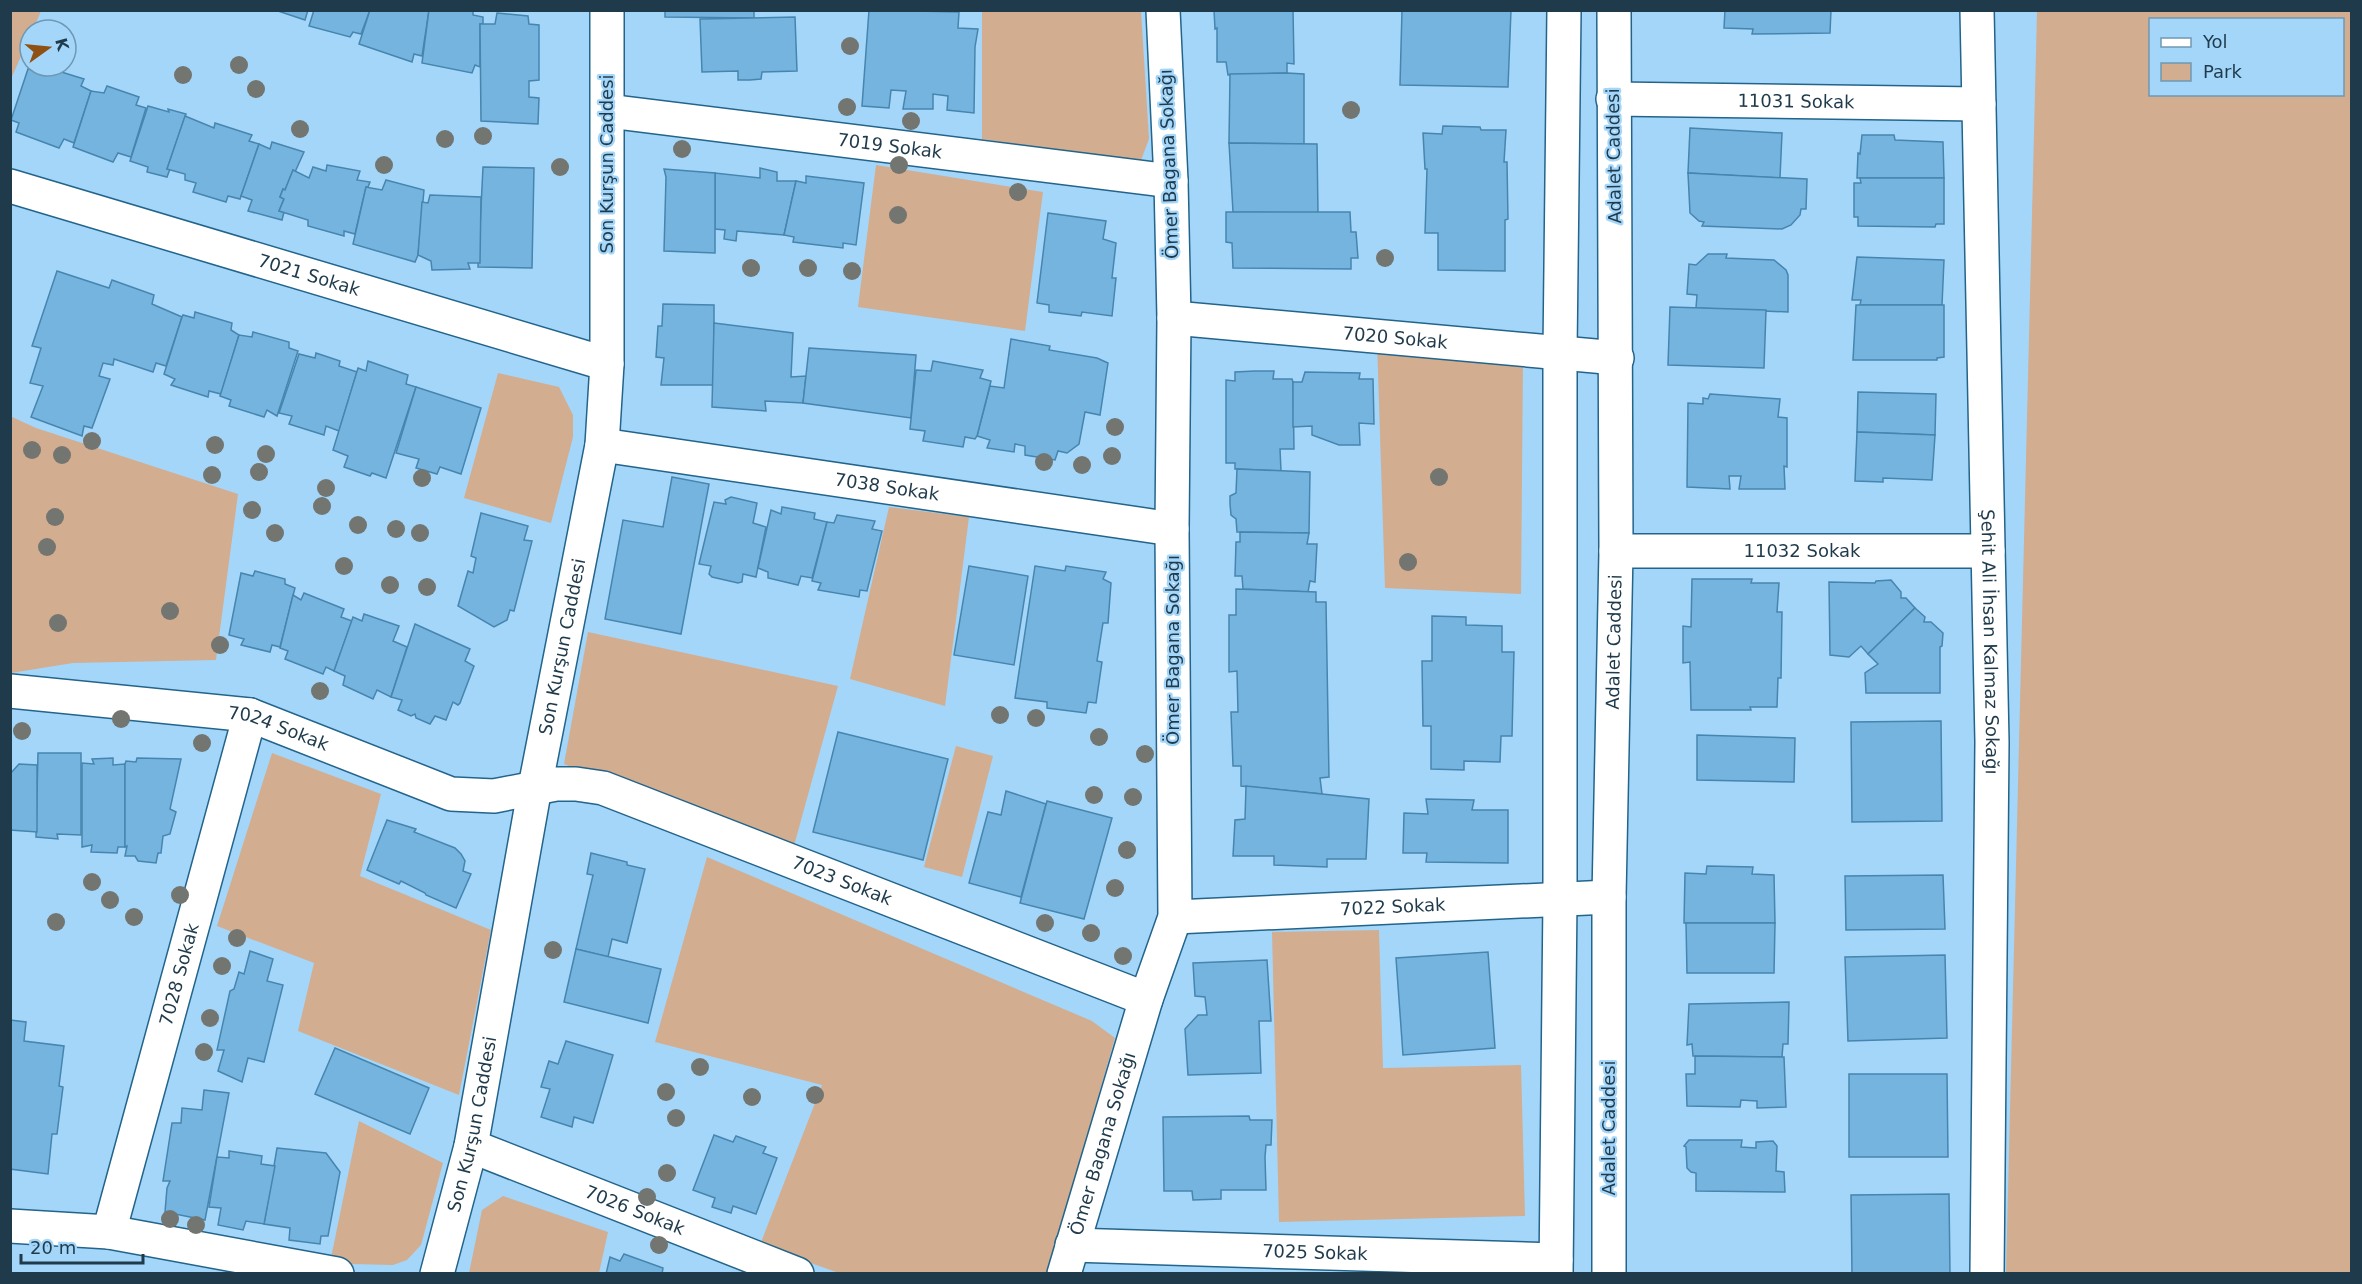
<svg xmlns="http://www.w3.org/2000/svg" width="2362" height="1284" font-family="'DejaVu Sans',sans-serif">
<rect width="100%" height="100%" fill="#a4d6fa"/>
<g fill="#d3ad8f" fill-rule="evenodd">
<path d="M11 10 41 11 33 30H30V36L11 79Z"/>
<path d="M982 11H1141L1149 139 1140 163 982 139Z"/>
<path d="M2037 11H2351V1273H2006ZM2150 20H2342V94H2150Z"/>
<path d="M876 165 1043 192 1025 331 858 307Z"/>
<path d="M1377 342 1523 360 1521 594 1385 588Z"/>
<path d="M498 373 559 387 573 415V437L551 523 464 498Z"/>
<path d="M10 416 36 428 238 494 216 660 73 663 11 673Z"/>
<path d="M889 507 969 517 945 706 850 679Z"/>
<path d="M588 632 838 686 792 853 564 764Z"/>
<path d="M956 746 993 756 962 877 924 867Z"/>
<path d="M272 753 381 794 360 876 491 930 459 1095 298 1031 314 963 217 926Z"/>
<path d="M707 857 1092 1021 1115 1038 1047 1274 839 1273 760 1245 822 1085 655 1042Z"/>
<path d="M1379 930 1383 1068 1521 1065 1525 1216 1279 1222 1272 932Z"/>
<path d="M359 1121 443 1163 421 1245 407 1260 393 1265 350 1264 331 1258Z"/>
<path d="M503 1196 608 1232 599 1273H469L482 1210Z"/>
</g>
<g fill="#75b4df" stroke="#4685ae" stroke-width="1.5">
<path d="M275 10H308L305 20Z"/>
<path d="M314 10H370L361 34 353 32 350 37 309 26Z"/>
<path d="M370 10H429L422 56 414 54 412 62 359 44Z"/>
<path d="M429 10H473V15L483 17V24H480V67L475 65 472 73 422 63Z"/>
<path d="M665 10H754V18L665 17Z"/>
<path d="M869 10 959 12 958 28 978 29 975 47 974 113 947 110 948 96 933 94V109H903L906 91 891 90 889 108 862 106Z"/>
<path d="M1214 10H1293L1294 64 1287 63V73L1228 75 1226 62H1217V28L1215 29Z"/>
<path d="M1402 10H1511L1508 87 1400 85Z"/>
<path d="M1725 10H1831L1830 33 1752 34 1753 29 1724 28Z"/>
<path d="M497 13 528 16 529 24 539 25V80L529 81V97L539 98 538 124 481 121 480 24H495Z"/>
<path d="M795 17 797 71 762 72 761 79 750 80H738V71L702 72 700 19Z"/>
<path d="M42 66 84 79 81 86 91 91 74 143 64 139 59 148 16 132 19 123 11 120 28 69 41 72Z"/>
<path d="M1287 73 1304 74V144L1229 143 1230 74Z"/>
<path d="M107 86 139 97 136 105 146 108 131 157 118 153 113 162 73 147 91 91 104 93Z"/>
<path d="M148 106 169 112 168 109 186 114 167 169H170L167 177 147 172 148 167 130 161Z"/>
<path d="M185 116 214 128 215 123 252 135 249 141 259 144 240 199 228 196 226 202 193 192 196 183 185 180V174L167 169Z"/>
<path d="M1443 126 1480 127 1481 130H1506L1504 162H1507L1508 219 1505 220V271L1438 270V233H1425L1427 169H1425L1423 133 1442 134Z"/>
<path d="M1690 128 1782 133 1780 178 1688 173Z"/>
<path d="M1862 135H1894L1895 140 1943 142 1944 178H1857L1858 153 1860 154Z"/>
<path d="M272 142 304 152 295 172 293 170 285 190 283 189 280 197 284 199 279 211 284 212 282 220 248 211 252 200 241 196 259 144 270 149Z"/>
<path d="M1229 143 1317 144 1318 213 1233 212Z"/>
<path d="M327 165 360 171 357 180 370 182 368 187H366L355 234 344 231V236L308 226V220L279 211 284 199 280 197 283 189 285 190 293 170 309 178 313 167 326 171Z"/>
<path d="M483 167 534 168 532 268 478 267Z"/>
<path d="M760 168 777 172V181H796L784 235 737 231 736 241 724 239 725 230 715 229V173L760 178Z"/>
<path d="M664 169 715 173V253L664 251 666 177Z"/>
<path d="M1688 173 1807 179 1806 209H1801L1800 215 1791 225 1782 229 1702 226 1704 222 1699 221 1690 213Z"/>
<path d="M806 176 864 183 856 245 843 243V248L793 242 794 237 784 235 796 181 806 183Z"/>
<path d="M1860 178H1944V224H1936L1935 227 1858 226V217H1854V183H1861Z"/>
<path d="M386 180 424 190 418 255 415 262 353 244 366 187 382 190Z"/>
<path d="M430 195 481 197 480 263H468L470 269 432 270 431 261 418 255 422 202 428 203Z"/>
<path d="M1226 212H1350L1351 232H1356L1358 258H1351V269L1233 268 1232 243 1226 242Z"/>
<path d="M1048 213 1106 221 1103 239 1116 243 1112 278H1116L1112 316 1082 312 1081 316 1049 312V305L1037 303Z"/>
<path d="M1708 254H1727L1726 258 1774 260 1786 270 1788 275V312L1696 308 1697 295 1687 294 1689 264 1696 265Z"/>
<path d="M1857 257 1944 260 1942 305H1860L1861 300H1852Z"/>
<path d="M57 271 109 288 112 280 154 295 152 304 182 317 166 366 156 363 153 372 114 359 113 365 103 363 99 376 110 379 92 428 84 426 82 436 31 417 43 386 30 383 41 348 32 346Z"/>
<path d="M663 304 714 305V385H661L664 358 656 357 658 326H662Z"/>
<path d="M1856 305H1944V357L1937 358V360H1853Z"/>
<path d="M1670 307 1766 310 1764 368 1668 365Z"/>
<path d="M195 312 232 323 231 330 239 335 221 394 209 391 208 397 171 385 175 379 164 374 182 317 183 315 194 318Z"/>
<path d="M714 323 793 333 791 377 806 376 803 403 765 401 766 411 712 407Z"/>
<path d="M253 332 289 342V348L298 351 277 416 267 410 264 417 229 406 231 400 220 396 239 335 252 337Z"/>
<path d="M1011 339 1050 346 1049 350 1097 358 1108 363 1100 415 1085 412 1079 444 1067 453 1058 451 1055 460 1025 455V446L1015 444 1014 452 987 448 990 440 977 436 990 386 1004 388Z"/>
<path d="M809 348 916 355 911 418 803 403Z"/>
<path d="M316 353 340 361 339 366 357 372 339 431 326 426 324 435 289 424 292 416 279 413 299 354 315 358Z"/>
<path d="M368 361 408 375 406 384 416 387 386 478 372 473 370 476 344 467 348 456 333 450 358 368 366 371Z"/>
<path d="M933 361 983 370 980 378 991 381 977 436 975 439 965 437 963 447 923 441 925 431 910 429 916 370 931 371Z"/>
<path d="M1255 371H1274L1273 379H1292L1293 382 1294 449H1280L1281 471 1237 469H1235V463H1226V380L1235 381V372Z"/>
<path d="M1305 372 1360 373 1359 379H1373L1374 424 1359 423 1360 445H1339L1312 435V426L1293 427V382H1302Z"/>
<path d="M416 387 481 408 461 474 440 467 437 474 416 468 419 459 396 453Z"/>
<path d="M1858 392 1936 394 1935 435 1857 432Z"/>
<path d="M1710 394 1780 399 1778 417 1787 418V467L1784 466 1785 489H1739L1741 476H1729L1730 489 1687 487 1688 403 1703 404V398L1708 399Z"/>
<path d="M1857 432 1935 435 1932 480 1883 478V482L1855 481Z"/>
<path d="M1237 469 1310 472 1309 533 1237 532 1236 519 1231 515 1230 504V496L1236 493Z"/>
<path d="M672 477 709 484 681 634 605 619 623 520 663 527Z"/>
<path d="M731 497 757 503 753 523 766 527 756 577 743 574 742 582 738 583 712 577 709 574 711 566 699 564 714 502 726 504 725 500Z"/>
<path d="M782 507 815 513 814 519 827 522 812 578 801 576 798 585 768 578V572L758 568 771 510 781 514Z"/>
<path d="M481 513 528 526 524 540 532 541 514 611 510 610 507 620 494 627 458 606 468 571 473 573 476 558 471 556Z"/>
<path d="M837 515 875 521 872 529 882 531 867 591 860 590 859 597 818 590 821 583 812 581 827 522 834 523Z"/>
<path d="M1240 532 1309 533 1307 544H1317L1315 582 1310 581 1308 592 1243 589 1242 576H1235L1236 542H1240Z"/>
<path d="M969 566 1028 576 1014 665 954 655Z"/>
<path d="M1035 566 1065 571 1066 566 1106 572 1103 579 1111 583 1108 623H1103L1097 661 1102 662 1096 703 1088 702 1086 713 1047 708V702L1015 698Z"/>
<path d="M255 571 285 579V584L295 588 280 647 272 645 270 652 241 645 244 639 229 635 241 573 253 576Z"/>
<path d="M1692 579H1752L1751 583H1779L1777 612H1782L1781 678H1778L1777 707H1750L1751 710H1691L1690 662 1683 663V626L1691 627Z"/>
<path d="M1891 580 1901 592V598H1906L1915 608 1868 654 1861 646 1849 657 1830 655 1829 582 1875 583 1876 581Z"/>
<path d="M1236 589 1316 592V602H1326L1329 777 1320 778 1322 794 1241 786V766H1233L1231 712H1238L1237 671 1229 672V615H1236Z"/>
<path d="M304 593 344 609 341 617 352 621 334 671 326 667 323 674 285 659 288 651 280 648 293 595 301 600Z"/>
<path d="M1915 608 1925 617 1924 622H1931L1943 633 1942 646 1940 647V693H1866L1865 673 1878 664 1868 654Z"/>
<path d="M364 614 399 626 393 641 407 647 391 697 377 690 373 699 343 685 345 676 334 671 353 617 362 621Z"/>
<path d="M1432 616 1466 617V625L1502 626V652H1514L1512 736H1501L1500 762 1464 761V770L1431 769V726H1423L1422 661H1432Z"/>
<path d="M415 624 470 649 465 661 474 666 460 703 458 705 453 702 446 720 435 716 430 724 416 718 415 714 411 716 398 710 402 700 391 697Z"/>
<path d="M1941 721 1942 821 1852 822 1851 722Z"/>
<path d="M838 732 948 759 923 860 813 832Z"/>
<path d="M1697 735 1795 738 1794 782 1697 780Z"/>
<path d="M38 753H81V835L57 834 58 839 36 837Z"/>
<path d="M113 758V765L125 764V847H118L117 853 91 852 92 845 82 847V763L94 764 92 759Z"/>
<path d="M137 758 181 759 170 809 176 812 170 834 163 836 161 853H158L156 863 138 861 135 856H125L127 846 125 847V764L126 761 136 762Z"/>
<path d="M19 764 37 765V832L10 830V774Z"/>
<path d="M1246 786 1369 799 1366 859H1327V867L1274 865V856H1233L1235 820 1245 819Z"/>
<path d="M1006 791 1046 804 1021 897 969 883 988 812 1001 815Z"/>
<path d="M1426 799 1474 800 1472 810H1508V863L1426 862 1427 853H1403L1404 813 1428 814Z"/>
<path d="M1047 801 1112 818 1084 919 1020 903Z"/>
<path d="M387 820 416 829 414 832 455 848 461 854 465 861 463 871 471 874 456 908 426 895 425 893 401 881 399 884 367 870Z"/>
<path d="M591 853 627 862V865L645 869 627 943 612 939 608 957 576 949 593 875 587 874Z"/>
<path d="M1707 866 1753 867 1752 874 1774 875 1775 923H1684L1685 873 1706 874Z"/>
<path d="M1943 875 1945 929 1846 930 1845 876Z"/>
<path d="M1686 923H1775L1774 973H1687Z"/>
<path d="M576 949 661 969 648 1023 564 1002Z"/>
<path d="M250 951 273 959 267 981 283 985 264 1062 248 1058 242 1082 218 1071 224 1050H217L230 991 234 989 239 972 244 974Z"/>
<path d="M1488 952 1495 1048 1403 1055 1396 958Z"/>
<path d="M1945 955 1947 1038 1848 1041 1845 957Z"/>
<path d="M1267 960 1271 1021H1259L1261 1073 1188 1075 1185 1029 1198 1015H1207L1205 997 1195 996 1193 963Z"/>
<path d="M1789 1002 1788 1044H1783L1782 1057 1693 1056 1692 1044 1687 1045 1689 1004Z"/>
<path d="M10 1020 26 1022 24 1041 64 1046 59 1086 63 1087 57 1134H52L48 1174 10 1169Z"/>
<path d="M566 1041 613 1055 593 1123 574 1117 572 1127 541 1117 550 1089 541 1087 549 1061 558 1064Z"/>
<path d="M335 1048 429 1088 410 1134 315 1094Z"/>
<path d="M1695 1056 1784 1057 1786 1107 1757 1108V1101L1741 1100 1740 1107 1687 1106 1686 1074H1695Z"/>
<path d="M1849 1074H1947L1948 1157H1849Z"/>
<path d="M204 1090 229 1093 205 1220 165 1212 167 1188 170 1181H163L172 1123H181L182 1108 202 1110Z"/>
<path d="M1249 1116 1250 1120H1272L1271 1145H1266L1265 1157 1266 1190H1221V1199L1193 1200 1192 1191H1164L1163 1117Z"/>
<path d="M714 1135 733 1142 736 1136 766 1147 763 1153 777 1158 756 1214 733 1206 731 1213 712 1207 715 1198 693 1190Z"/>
<path d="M1689 1140H1742L1741 1147 1756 1148V1142L1773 1141 1777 1146 1776 1171 1784 1172 1785 1192 1696 1191V1173L1691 1172 1687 1168 1686 1147 1684 1146Z"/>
<path d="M277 1148 326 1153 340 1172 328 1236H321L320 1244 289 1240 290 1228 264 1224Z"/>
<path d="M229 1151 262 1156 261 1164 275 1166 264 1224 246 1221 243 1230 218 1225 221 1208 209 1207 217 1157 229 1158Z"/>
<path d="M1949 1194 1950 1274H1852L1851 1195Z"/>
<path d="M624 1254 663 1268 662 1274H606L610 1257 620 1261Z"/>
</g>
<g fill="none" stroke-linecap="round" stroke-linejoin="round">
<defs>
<g id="minor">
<path id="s1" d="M1977 10 1992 742 1987 1274"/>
<path id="s2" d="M1613 99 1979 104"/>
<path id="s3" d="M608 111 1171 181"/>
<path id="s4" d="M10 186 607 364"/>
<path id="s5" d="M1174 318 1617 358"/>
<path id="s6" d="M602 445 1172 529"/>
<path id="s7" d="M1616 551H1988"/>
<path id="s8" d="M10 691 250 715 451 794 494 796 556 784H576L603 788 1146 999"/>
<path id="s9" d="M1175 917 1609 897"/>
<path id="s10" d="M471 1146 797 1274"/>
<path d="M10 1226 109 1232 337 1274"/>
<path id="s11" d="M109 1232 250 715"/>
<path id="s12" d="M1072 1245 1556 1260"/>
<path id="s13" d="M437 1274 471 1146 535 787 602 445 607 364V10"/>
<path id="s14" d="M1064 1274 1146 999 1175 917 1172 529 1174 318 1171 181 1163 10"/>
<path d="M1556 1274 1560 899V352L1564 10"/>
<path id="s15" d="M1609 1274V897L1616 551 1614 10"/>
</g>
</defs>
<use href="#minor" stroke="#23648b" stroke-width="36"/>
<use href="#minor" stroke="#fff" stroke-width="33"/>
</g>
<g fill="#727570">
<circle cx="850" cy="46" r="9"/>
<circle cx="239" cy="65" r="9"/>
<circle cx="183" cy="75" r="9"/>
<circle cx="256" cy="89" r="9"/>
<circle cx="847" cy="107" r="9"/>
<circle cx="1351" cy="110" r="9"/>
<circle cx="911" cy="121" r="9"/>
<circle cx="300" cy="129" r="9"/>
<circle cx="483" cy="136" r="9"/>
<circle cx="445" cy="139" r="9"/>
<circle cx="682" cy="149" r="9"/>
<circle cx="384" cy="165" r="9"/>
<circle cx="899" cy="165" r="9"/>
<circle cx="560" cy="167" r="9"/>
<circle cx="1018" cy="192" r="9"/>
<circle cx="898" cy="215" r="9"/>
<circle cx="1385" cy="258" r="9"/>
<circle cx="751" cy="268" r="9"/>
<circle cx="808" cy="268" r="9"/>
<circle cx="852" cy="271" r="9"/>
<circle cx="1115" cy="427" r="9"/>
<circle cx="92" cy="441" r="9"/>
<circle cx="215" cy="445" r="9"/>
<circle cx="32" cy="450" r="9"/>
<circle cx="266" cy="454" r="9"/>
<circle cx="62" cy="455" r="9"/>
<circle cx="1112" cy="456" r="9"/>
<circle cx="1044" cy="462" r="9"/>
<circle cx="1082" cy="465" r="9"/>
<circle cx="259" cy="472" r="9"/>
<circle cx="212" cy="475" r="9"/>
<circle cx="1439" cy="477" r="9"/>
<circle cx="422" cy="478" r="9"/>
<circle cx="326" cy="488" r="9"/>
<circle cx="322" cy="506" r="9"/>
<circle cx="252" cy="510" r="9"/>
<circle cx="55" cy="517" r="9"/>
<circle cx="358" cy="525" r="9"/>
<circle cx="396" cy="529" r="9"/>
<circle cx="275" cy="533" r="9"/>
<circle cx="420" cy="533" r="9"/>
<circle cx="47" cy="547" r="9"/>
<circle cx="1408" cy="562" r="9"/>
<circle cx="344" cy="566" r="9"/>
<circle cx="390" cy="585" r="9"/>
<circle cx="427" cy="587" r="9"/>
<circle cx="170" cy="611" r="9"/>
<circle cx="58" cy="623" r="9"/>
<circle cx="220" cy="645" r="9"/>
<circle cx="320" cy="691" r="9"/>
<circle cx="1000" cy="715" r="9"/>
<circle cx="1036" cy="718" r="9"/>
<circle cx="121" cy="719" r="9"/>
<circle cx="22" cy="731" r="9"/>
<circle cx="1099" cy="737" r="9"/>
<circle cx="202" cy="743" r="9"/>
<circle cx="1145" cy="754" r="9"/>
<circle cx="1094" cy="795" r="9"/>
<circle cx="1133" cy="797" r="9"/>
<circle cx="1127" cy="850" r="9"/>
<circle cx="92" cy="882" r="9"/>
<circle cx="1115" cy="888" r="9"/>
<circle cx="180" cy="895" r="9"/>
<circle cx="110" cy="900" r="9"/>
<circle cx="134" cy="917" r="9"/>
<circle cx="56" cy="922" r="9"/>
<circle cx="1045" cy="923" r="9"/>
<circle cx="1091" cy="933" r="9"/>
<circle cx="237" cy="938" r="9"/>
<circle cx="553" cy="950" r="9"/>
<circle cx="1123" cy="956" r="9"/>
<circle cx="222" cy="966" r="9"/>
<circle cx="210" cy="1018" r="9"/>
<circle cx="204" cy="1052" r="9"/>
<circle cx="700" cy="1067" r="9"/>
<circle cx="666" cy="1092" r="9"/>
<circle cx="815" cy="1095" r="9"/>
<circle cx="752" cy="1097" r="9"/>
<circle cx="676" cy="1118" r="9"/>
<circle cx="667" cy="1173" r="9"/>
<circle cx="647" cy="1197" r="9"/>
<circle cx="170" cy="1219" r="9"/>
<circle cx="196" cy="1225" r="9"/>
<circle cx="659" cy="1245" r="9"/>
</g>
<g text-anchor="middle" stroke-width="4.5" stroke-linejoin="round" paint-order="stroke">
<g font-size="18" fill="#1f3a4b" stroke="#a4d6fa">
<text dy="6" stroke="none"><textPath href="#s2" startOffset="183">11031 Sokak</textPath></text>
<text dy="6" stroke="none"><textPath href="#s3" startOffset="284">7019 Sokak</textPath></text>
<text transform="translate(1614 156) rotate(-91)" y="6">Adalet Caddesi</text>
<text transform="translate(607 164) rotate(-90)" y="6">Son Kurşun Caddesi</text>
<text transform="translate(1169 164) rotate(-92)" y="6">Ömer Bagana Sokağı</text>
<text dy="6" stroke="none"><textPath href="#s4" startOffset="312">7021 Sokak</textPath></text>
<text dy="6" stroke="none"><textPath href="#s5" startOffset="222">7020 Sokak</textPath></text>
<text dy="6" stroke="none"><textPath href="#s6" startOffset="288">7038 Sokak</textPath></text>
<text dy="6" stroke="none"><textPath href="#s7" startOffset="186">11032 Sokak</textPath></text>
<text dy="6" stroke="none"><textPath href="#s15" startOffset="632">Adalet Caddesi</textPath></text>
<text dy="6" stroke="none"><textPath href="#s1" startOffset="632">Şehit Ali İhsan Kalmaz Sokağı</textPath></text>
<text dy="6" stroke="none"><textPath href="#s13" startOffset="640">Son Kurşun Caddesi</textPath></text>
<text transform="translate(1173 650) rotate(-90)" y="6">Ömer Bagana Sokağı</text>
<text dy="6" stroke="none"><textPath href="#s8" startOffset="272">7024 Sokak</textPath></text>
<text dy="6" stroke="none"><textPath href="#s8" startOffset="867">7023 Sokak</textPath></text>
<text dy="6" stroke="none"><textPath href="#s9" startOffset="218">7022 Sokak</textPath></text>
<text dy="6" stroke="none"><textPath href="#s11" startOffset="267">7028 Sokak</textPath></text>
<text dy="6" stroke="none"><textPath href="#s13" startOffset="154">Son Kurşun Caddesi</textPath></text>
<text transform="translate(1609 1128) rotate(-90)" y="6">Adalet Caddesi</text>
<text dy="6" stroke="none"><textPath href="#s14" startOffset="136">Ömer Bagana Sokağı</textPath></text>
<text dy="6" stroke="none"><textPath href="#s10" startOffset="176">7026 Sokak</textPath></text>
<text dy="6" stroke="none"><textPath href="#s12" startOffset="243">7025 Sokak</textPath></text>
</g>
</g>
<rect width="2362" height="1284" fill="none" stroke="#1f3a4b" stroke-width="24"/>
<rect x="2149" y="18" width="195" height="78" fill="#a4d6fa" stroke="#6f98b4" stroke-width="1.5"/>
<rect x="2161" y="38" width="30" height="9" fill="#ffffff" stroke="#6f98b4" stroke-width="1.5"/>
<text x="2203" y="48" font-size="18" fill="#1f3a4b">Yol</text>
<rect x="2161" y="63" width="30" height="18" fill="#d3ad8f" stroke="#6f98b4" stroke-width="1.5"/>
<text x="2203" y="78" font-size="18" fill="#1f3a4b">Park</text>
<g transform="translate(48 48) rotate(75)"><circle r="28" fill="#a4d6fa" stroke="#6f98b4" stroke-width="1.5"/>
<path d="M0-4.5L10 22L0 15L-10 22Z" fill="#8e5113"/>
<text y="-9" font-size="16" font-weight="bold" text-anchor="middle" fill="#1f3a4b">K</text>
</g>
<path d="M21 1254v9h122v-9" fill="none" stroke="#1f3a4b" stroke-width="3"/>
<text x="30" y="1254" font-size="18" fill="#1f3a4b" stroke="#a4d6fa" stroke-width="4.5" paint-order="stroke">20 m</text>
</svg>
